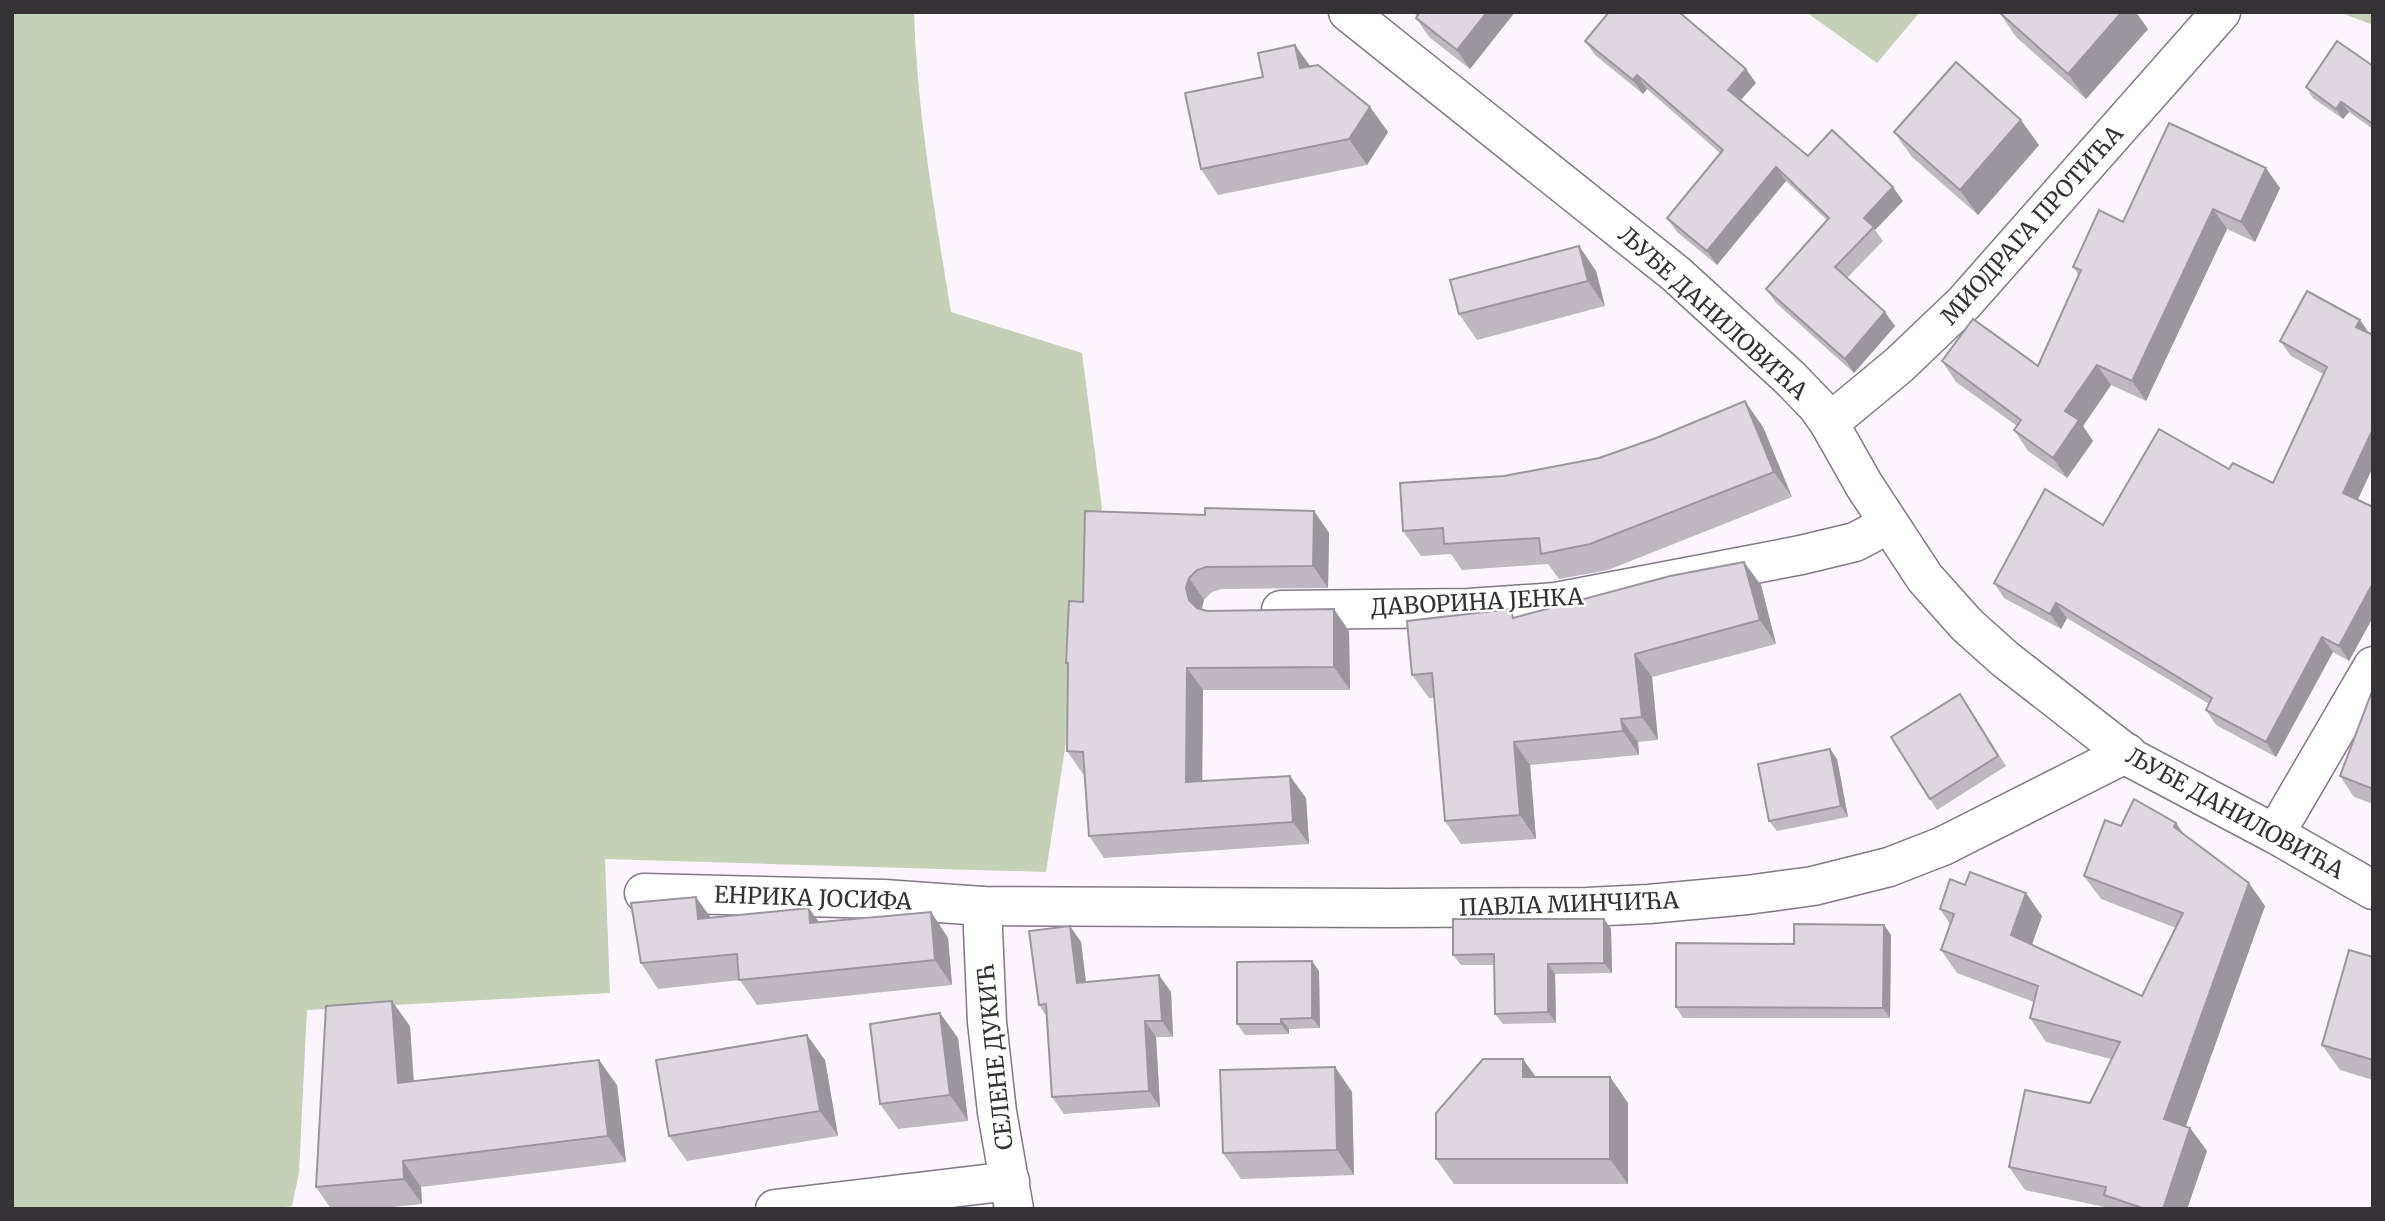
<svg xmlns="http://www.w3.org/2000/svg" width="2385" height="1221" font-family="Merriweather,serif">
<rect width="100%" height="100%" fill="#fcf5fe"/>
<g fill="#c5d1b6">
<path d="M12 12H914C917 113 935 213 951 312L1082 353 1102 508 1046 872 605 859 610 993 307 1010 299 1173 292 1206 270 1209H12Z"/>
<path d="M1806 12H1920L1877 63Z"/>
<path d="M2339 12H2373V25Z"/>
</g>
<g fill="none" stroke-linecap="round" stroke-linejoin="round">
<defs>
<g id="street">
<path d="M1348 12 1676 274 1790 378 1817 406 1829 423 1864 485 1925 578 1967 625 2005 659 2133 759 2275 834 2373 890"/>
<path d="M1829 423 1899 365 1964 303 2221 12"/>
<path d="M1281 610 1469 608 1556 602 1801 555 1855 542 1889 524"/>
<path d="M2275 834 2373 666"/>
<path d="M644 893 884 899 982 906 1391 908 1587 907 1649 904 1747 895 1813 886 1889 867 1943 846 2127 753"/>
<path d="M982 906 987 1022 997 1112 1014 1209"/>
<path d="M775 1209 1010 1181"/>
</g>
</defs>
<use href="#street" stroke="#807882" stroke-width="41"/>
<use href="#street" stroke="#fff" stroke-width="38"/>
</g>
<g fill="#bfb8c2">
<path d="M1413 12H1515L1470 69 1429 37 1416 18 1417 16Z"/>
<path d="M1999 12 2148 29 2086 99 2016 37Z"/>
<path d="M1585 41 1756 83 1740 101 1808 156 1903 201 1875 230 1883 241 1847 278 1895 326 1854 373 1776 303 1766 289 1827 220 1786 181 1717 265 1677 232 1667 218 1720 153 1647 89 1643 94 1595 55Z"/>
<path d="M1310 66 1370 107 1388 132 1367 165 1218 195 1201 169 1263 77Z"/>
<path d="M2373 66V129L2349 112 2343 119 2313 98 2306 87Z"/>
<path d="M1894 132 2039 145 1978 215 1912 157Z"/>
<path d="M2280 188 2255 242 2227 229 2146 401 2111 385 2083 426 2093 441 2067 478 2028 451 2014 430 2017 426 1956 382 1942 361 2038 366 2079 275 2073 267 2123 222Z"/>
<path d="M1579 246 1596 271 1605 306 1477 340 1459 314Z"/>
<path d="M2360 320 2370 334 2373 335V467L2357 500 2373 507V617L2349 661 2333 652 2276 757 2216 725 2206 710 2209 704 2067 618 2061 629 2004 598 1994 583 2103 525 2229 469 2273 483 2323 374 2291 356 2280 341Z"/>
<path d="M1763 427 1792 497 1608 570 1559 579 1548 564 1462 570 1451 554 1421 556 1403 531 1504 476Z"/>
<path d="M1314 511 1329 533 1328 588 1222 589 1212 592 1204 600 1202 609 1349 631 1350 690H1203L1202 781 1306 798 1309 844 1104 858 1089 836 1085 774H1083L1067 751 1068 666 1066 663 1083 602 1205 515Z"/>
<path d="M1761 585 1776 644 1652 677 1658 740 1638 742 1639 755 1530 765 1536 839 1461 844 1445 821 1434 698H1429L1412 675 1516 617Z"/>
<path d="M2373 695V804L2354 797 2340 776Z"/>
<path d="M1967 704 2006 766 1937 810 1930 799Z"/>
<path d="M1830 749 1837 759 1848 817 1777 831 1769 821Z"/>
<path d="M2121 826 2184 835 2265 906 2186 1126 2190 1128 2207 1151 2187 1209H2114L2025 1190 2009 1167 2090 1103 2111 1059 2046 1042 2030 1018 2034 1002 1957 973 1941 950 1950 924 1940 909 2042 916 2032 945 2142 996 2176 928 2101 899 2084 876Z"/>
<path d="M931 912 948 938 952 985 757 1005 740 980 658 989 641 963 711 918 819 922Z"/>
<path d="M1604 919 1611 929 1612 973 1555 974 1556 1023 1503 1024 1495 1014 1494 965H1461L1453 955Z"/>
<path d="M1884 925 1891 935 1890 1018H1683L1676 1007 1794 944Z"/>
<path d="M1081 942 1086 982 1171 992 1173 1037H1156L1160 1107 1064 1114 1052 1097 1047 1017 1039 1005Z"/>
<path d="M2373 957V1080L2340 1070 2322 1045Z"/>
<path d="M1319 971 1320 1028 1289 1029V1034L1245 1035 1237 1024Z"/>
<path d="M410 1026 414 1081 617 1085 626 1162 421 1187 422 1204 374 1209H331L316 1187Z"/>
<path d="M958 1038 968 1121 898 1129 880 1104Z"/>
<path d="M1523 1059 1536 1077H1610L1628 1103V1184H1454L1436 1159Z"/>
<path d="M825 1060 838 1136 687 1161 669 1136Z"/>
<path d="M1335 1067 1352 1092 1354 1175 1241 1179 1223 1153Z"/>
</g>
<g fill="#9b969e">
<path d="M1487 12H1515L1470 69 1457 50Z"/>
<path d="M2122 12H2136L2148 29 2086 99 2068 74Z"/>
<path d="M1295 45 1313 70 1300 68Z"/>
<path d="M1746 69 1756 83 1737 104 1728 90Z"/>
<path d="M1637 75 1647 89 1643 94 1633 80Z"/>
<path d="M2341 102 2349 112 2343 119 2336 109Z"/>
<path d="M1370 107 1388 132 1367 165 1349 139Z"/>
<path d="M2021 120 2039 145 1978 215 1960 190Z"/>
<path d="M1776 167 1786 181 1717 265 1707 251Z"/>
<path d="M2266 168 2280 188 2255 242 2241 222Z"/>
<path d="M1893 187 1903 201 1875 230 1864 218Z"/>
<path d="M2213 209 2227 229 2146 401 2132 381Z"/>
<path d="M1579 246 1596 271 1605 306 1588 281Z"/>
<path d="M1885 312 1895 326 1854 373 1845 359Z"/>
<path d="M2360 320 2370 335 2356 327Z"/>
<path d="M2097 365 2111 385 2083 426 2093 441 2067 478 2053 458 2065 411Z"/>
<path d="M1745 401 1763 427 1792 497 1774 472Z"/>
<path d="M2373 429V467L2354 508 2343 493Z"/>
<path d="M1314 511 1329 533 1328 588 1313 566Z"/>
<path d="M1744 562 1761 585 1776 644 1760 620Z"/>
<path d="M1189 578 1204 600 1201 611 1205 623 1189 600 1186 588Z"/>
<path d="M2373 583V617L2349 661 2339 646Z"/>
<path d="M2056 603 2067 618 2061 629 2050 614Z"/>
<path d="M1334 609 1349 631 1350 690 1334 667Z"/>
<path d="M2322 637 2333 652 2276 757 2266 742Z"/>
<path d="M1635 654 1652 677 1658 740 1642 717Z"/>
<path d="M1187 668 1203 690 1202 804 1186 782Z"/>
<path d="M1621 719 1638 742 1639 755 1623 731Z"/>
<path d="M1514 742 1530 765 1536 839 1520 815Z"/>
<path d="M1830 749 1837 759 1848 817 1841 806Z"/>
<path d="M1290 776 1306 798 1309 844 1293 822Z"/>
<path d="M2176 823 2193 847 2174 827Z"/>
<path d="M2249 883 2265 906 2180 1142 2164 1119Z"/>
<path d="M2026 893 2042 916 2027 958 2011 935Z"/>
<path d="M696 897 714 922 698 919Z"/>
<path d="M809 908 827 934 810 923Z"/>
<path d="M931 912 948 938 952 985 935 960Z"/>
<path d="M1604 919 1611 929 1612 973 1604 963Z"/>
<path d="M1884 925 1891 935 1890 1018 1883 1008Z"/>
<path d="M1070 926 1081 942 1088 999 1077 983Z"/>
<path d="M1312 961 1319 971 1320 1028 1312 1018Z"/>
<path d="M1548 964 1555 974 1556 1023 1548 1012Z"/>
<path d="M1159 975 1171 992 1173 1037 1162 1021Z"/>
<path d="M392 1001 410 1026 415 1109 398 1083Z"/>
<path d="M940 1013 958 1038 968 1121 950 1095Z"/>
<path d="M1281 1019 1289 1029V1034L1281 1024Z"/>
<path d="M1145 1021 1156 1037 1160 1107 1149 1091Z"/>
<path d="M807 1035 825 1060 838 1136 820 1111Z"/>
<path d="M1523 1059 1541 1085 1523 1077Z"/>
<path d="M599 1060 617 1085 626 1162 608 1136Z"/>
<path d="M1335 1067 1352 1092 1354 1175 1337 1150Z"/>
<path d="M1610 1077 1628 1103V1184L1610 1159Z"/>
<path d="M2190 1128 2207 1151 2187 1209H2163Z"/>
<path d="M403 1161 421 1187 422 1204 404 1179Z"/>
</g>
<g fill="#ded6e1" stroke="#9b969e" stroke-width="2">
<path d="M1420 12H1487L1457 50 1416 18Z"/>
<path d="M1609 12H1679L1746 69 1728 90 1808 156 1832 130 1893 187 1864 218 1874 227 1835 267 1885 312 1845 359 1766 289 1829 218 1776 167 1707 251 1667 218 1723 150 1637 75 1633 80 1585 41Z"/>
<path d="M1999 12H2122L2068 74Z"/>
<path d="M2337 41 2373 66V124L2341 102 2336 109 2306 87Z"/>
<path d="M1295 45 1300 68 1318 65 1370 107 1349 139 1201 169 1185 93 1263 77 1258 53Z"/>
<path d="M1956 62 2021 120 1960 190 1894 132Z"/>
<path d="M2169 123 2266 168 2241 222 2213 209 2132 381 2097 365 2065 411 2079 420 2053 458 2014 430 2021 420 1942 361 1973 319 2038 366 2081 270 2073 267 2099 210 2123 222Z"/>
<path d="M1579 246 1588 281 1459 314 1450 280Z"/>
<path d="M2307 291 2360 320 2356 327 2373 335V429L2343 493 2373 507V583L2339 646 2322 637 2266 742 2206 710 2212 698 2056 603 2050 614 1994 583 2045 489 2103 525 2159 429 2229 469 2233 463 2273 483 2327 367 2280 341Z"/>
<path d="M1745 401 1774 472 1590 544 1541 554 1539 538 1444 544 1443 528 1403 531 1400 483 1504 476 1599 458 1656 438Z"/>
<path d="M1205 508 1314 511 1313 566 1206 567 1197 570 1189 578 1186 588 1189 600 1197 608 1207 611 1334 609V667L1187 668 1186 782 1290 776 1293 822 1089 836 1083 752 1067 751 1068 663H1066L1069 601 1083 602 1085 511 1205 515Z"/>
<path d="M1744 562 1760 620 1635 654 1642 717 1621 719 1623 731 1514 742 1520 815 1445 821 1432 673 1412 675 1407 621 1511 609 1513 618 1670 576Z"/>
<path d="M1960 694 1998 756 1930 799 1891 737Z"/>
<path d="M2371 694 2373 695V789L2340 776Z"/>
<path d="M1830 749 1841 806 1769 821 1758 764Z"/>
<path d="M2134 799 2176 823 2174 827 2249 883 2164 1119 2190 1128 2163 1209H2145L2104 1195 2106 1187 2009 1167 2025 1090 2090 1103 2120 1042 2030 1018 2038 986 1941 950 1954 914 1940 909 1950 879 1965 885 1970 872 2026 893 2011 935 2142 996 2183 913 2084 876 2105 820 2121 826Z"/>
<path d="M696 897 698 919 809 908 810 923 931 912 935 960 739 980 737 954 641 963 631 903Z"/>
<path d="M1453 919H1604V963L1548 964V1012L1495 1014 1494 954 1453 955Z"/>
<path d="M1794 924 1884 925 1883 1008 1676 1007V943L1794 944Z"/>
<path d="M1070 926 1077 983 1159 975 1162 1021H1145L1149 1091 1052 1097 1046 1004 1039 1005 1029 931Z"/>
<path d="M2349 950 2373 957V1060L2322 1045Z"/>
<path d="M1312 961V1018L1281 1019V1024H1237V962Z"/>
<path d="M392 1001 398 1083 599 1060 608 1136 403 1161 404 1179 316 1187 326 1006Z"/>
<path d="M940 1013 950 1095 880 1104 870 1024Z"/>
<path d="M807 1035 820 1111 669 1136 656 1060Z"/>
<path d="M1483 1059H1523V1077H1610V1159H1436V1113Z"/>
<path d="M1335 1067 1337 1150 1223 1153 1220 1070Z"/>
</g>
<g text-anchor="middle" stroke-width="5" stroke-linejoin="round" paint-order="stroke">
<g font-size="23" fill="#353236" stroke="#fff">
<text transform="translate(2032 225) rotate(-48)" y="8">МИОДРАГА ПРОТИЋА</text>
<text transform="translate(1713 313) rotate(42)" y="8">ЉУБЕ ДАНИЛОВИЋА</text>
<text transform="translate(1477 602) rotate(-3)" y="8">ДАВОРИНА ЈЕНКА</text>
<text transform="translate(2235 813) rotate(29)" y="8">ЉУБЕ ДАНИЛОВИЋА</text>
<text transform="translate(813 898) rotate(2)" y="8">ЕНРИКА ЈОСИФА</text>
<text transform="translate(1569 904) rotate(-2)" y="8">ПАВЛА МИНЧИЋА</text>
<text transform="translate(995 1057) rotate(-96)" y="8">СЕЛЕНЕ ДУКИЋ</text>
</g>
</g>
<rect width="2385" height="1221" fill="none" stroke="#353236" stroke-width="28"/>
</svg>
